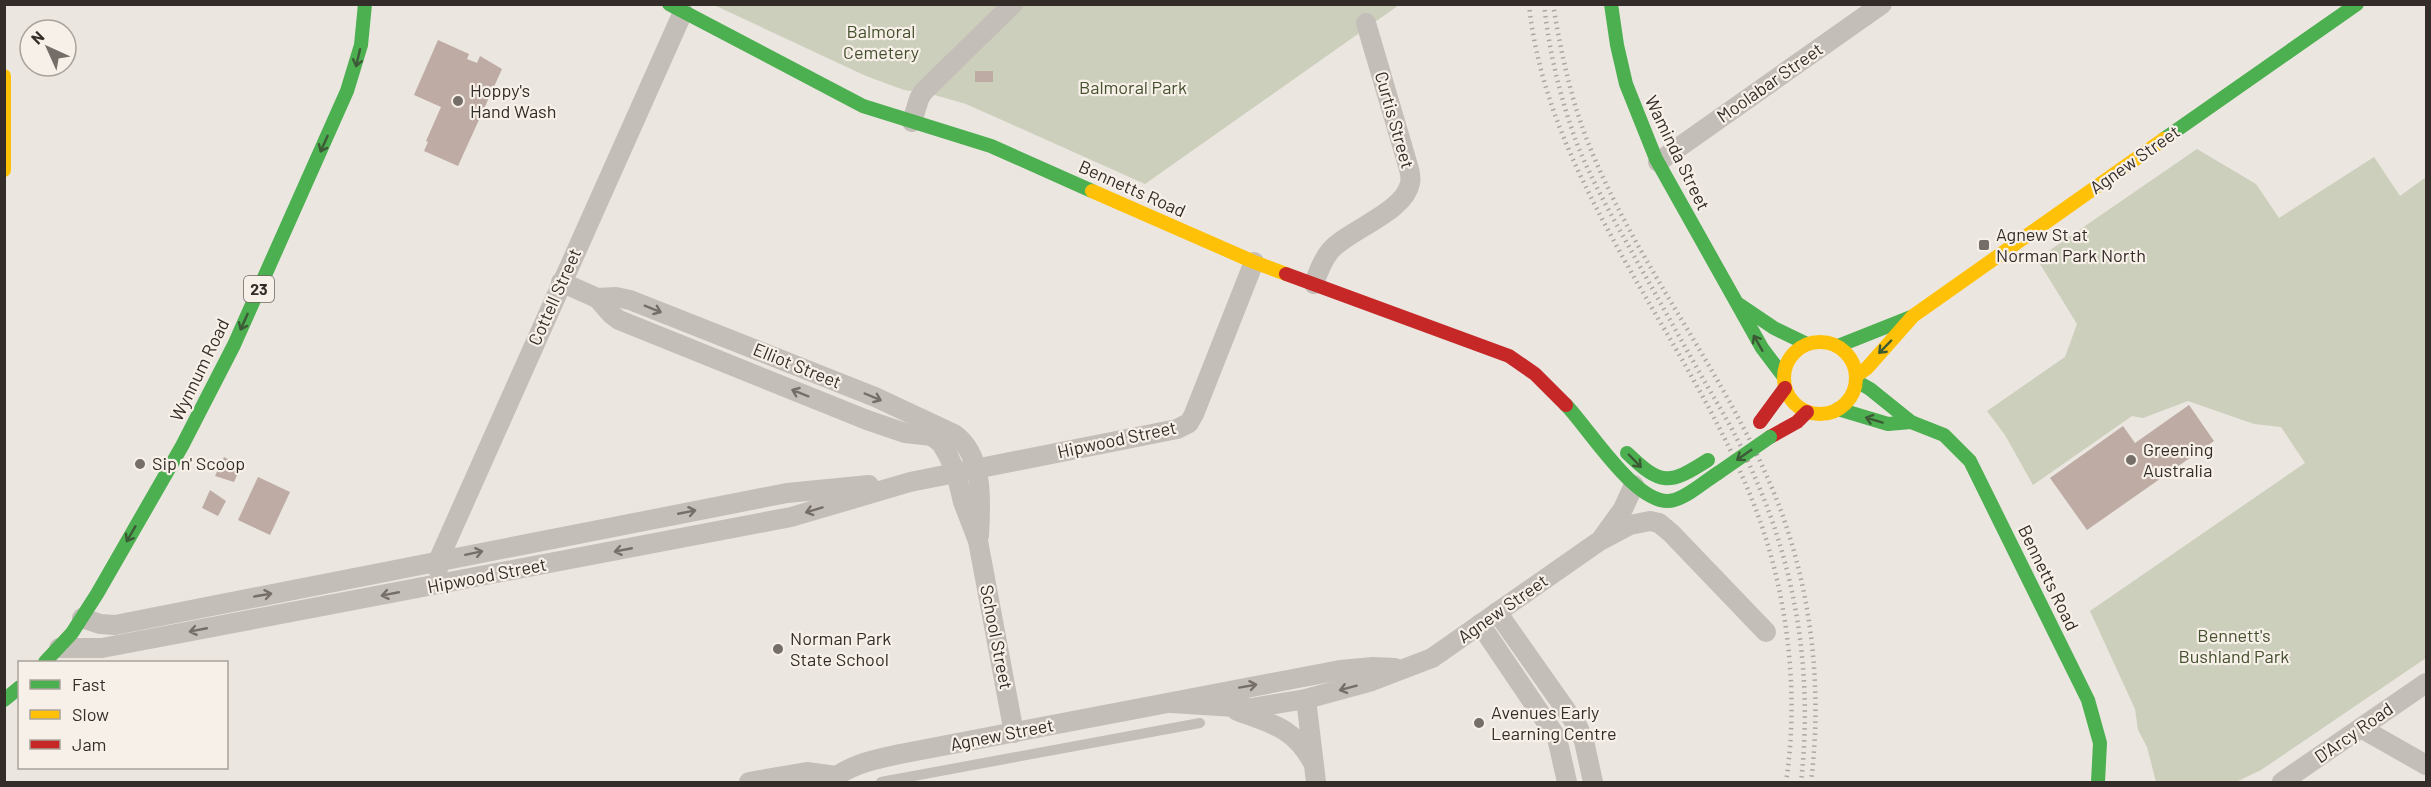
<svg xmlns="http://www.w3.org/2000/svg" width="2431" height="787" font-family="Barlow,sans-serif">
<rect width="100%" height="100%" fill="#ebe6e0"/>
<g fill="#cccfbb">
<path d="M714 5H1399L1145 184 966 104 931 94 904 90 866 76Z"/>
<path d="M2197 149 2256 184 2279 218 2374 157 2400 196 2426 177V658L2261 770 2236 782H2156L2147 747 2138 730 2135 709 2090 611 2305 463 2281 427 2254 424 2188 401 2143 418 2132 416 2033 485 2005 435 1987 411 2065 357 2077 324 2037 259Z"/>
</g>
<g fill="#bdaba4">
<path d="M438 40 469 54 467 59 477 63 480 56 502 69 458 166 424 151 428 142 426 141 441 107 414 95Z"/>
<rect x="975" y="71" width="18" height="11"/>
<path d="M2189 405 2214 441 2087 530 2050 478 2123 426 2135 443Z"/>
<path d="M224 457 241 466 234 482 215 476Z"/>
<path d="M258 477 290 492 270 535 238 520Z"/>
<path d="M210 490 226 501 218 516 202 508Z"/>
</g>
<g fill="none" stroke-linecap="round" stroke-linejoin="round">
<path stroke="#c4beb9" stroke-width="10" d="M881 782 1200 723"/>
<g stroke="#c4beb9" stroke-width="20">
<path d="M912 122 919 99 923 92 1013 4"/>
<path d="M1658 162 1882 4"/>
<path d="M561 282 597 298 611 314 619 320 867 420 905 433 932 436 941 443 948 455 956 473 963 502 978 541 1014 733"/>
<path d="M1314 284C1318 272 1322 261 1330 251 1348 230 1405 212 1410 183 1411 179 1410 173 1409 169L1366 23"/>
<path d="M597 298 616 297 630 300 875 397 954 434C984 455 981 503 979 536"/>
<path d="M1602 538 1623 509 1634 485"/>
<path d="M438 569V561L683 12"/>
<path d="M1497 612 1578 727 1584 741 1593 782"/>
<path d="M82 618 100 624 115 625 787 493 869 485"/>
<path d="M1480 624 1557 738 1567 782"/>
<path d="M59 648H102L791 517 910 482 1177 429 1189 423 1194 414 1254 262"/>
<path d="M1306 699 1316 782"/>
<path d="M1171 703 1251 708 1306 699 1372 681 1432 658 1598 542 1630 525 1650 521 1659 523 1671 533 1766 632"/>
<path d="M1237 711C1272 724 1293 727 1312 761"/>
<path d="M2361 728 2426 765"/>
<path d="M749 782 807 772 836 776"/>
<path d="M829 782C849 764 874 760 900 754L1340 670 1373 667 1395 668"/>
<path d="M2282 782 2426 683"/>
</g>
<g stroke="#4caf50" stroke-width="14">
<path d="M669 4 863 106 991 146 1092 191"/>
<path d="M1611 4 1617 45 1626 84 1656 159 1762 348 1784 377"/>
<path d="M2164 139 2357 4"/>
<path d="M1740 305 1774 328 1807 344"/>
<path d="M1838 346 1911 317"/>
<path d="M1856 381 1870 389 1911 422 1944 435 1970 461 2088 700 2100 743 2098 782"/>
<path d="M1566 405C1588 427 1639 511 1674 500 1689 496 1705 481 1718 473"/>
<path d="M1838 409 1888 424 1911 422"/>
<path d="M1627 453C1661 486 1669 485 1708 460"/>
<path d="M45 662 72 633 97 594 182 446 234 345 347 91 361 45 365 4"/>
<path d="M4 700 20 687"/>
</g>
<g stroke="#ffc107" stroke-width="14">
<path d="M4 76V170"/>
<path d="M1092 191 1254 262 1286 274"/>
<circle cx="1820" cy="378" r="36"/>
<path d="M1856 376 1867 368 1913 316 2164 139"/>
</g>
<g stroke="#c62828" stroke-width="14">
<path d="M1286 274 1509 356 1535 374 1566 405"/>
<path d="M1760 422 1785 388"/>
<path d="M1770 437 1797 422 1807 412"/>
</g>
<g stroke="#aca7a3" stroke-width="4.5" stroke-dasharray="1.5 4.5" stroke-linecap="butt">
<path d="M1529 4C1539 104 1586 192 1634 277 1676 350 1722 423 1753 502 1787 588 1800 691 1786 782"/>
<path d="M1544 4C1549 51 1560 97 1576 141 1591 180 1613 218 1633 254 1656 295 1679 336 1702 377 1720 408 1739 439 1753 473 1797 570 1813 677 1801 782"/>
<path d="M1553 4C1561 53 1571 100 1589 145 1638 267 1724 371 1774 493 1811 584 1823 685 1811 782"/>
</g>
<path stroke="#4caf50" stroke-width="14" d="M1718 473 1770 437"/>
</g>
<defs><path id="oneway-shaft" d="M-6 0H5M1.5-3L5.5 0L1.5 3" fill="none" stroke-width="1.6" stroke-linecap="round" stroke-linejoin="round" transform="scale(1.5)"/></defs>
<g stroke="#3c5a36">
<use href="#oneway-shaft" transform="translate(358 58) rotate(103)"/>
<use href="#oneway-shaft" transform="translate(324 144) rotate(114)"/>
<use href="#oneway-shaft" transform="translate(244 322) rotate(114)"/>
<use href="#oneway-shaft" transform="translate(1758 343) rotate(-120)"/>
<use href="#oneway-shaft" transform="translate(1885 347) rotate(134)"/>
<use href="#oneway-shaft" transform="translate(1874 420) rotate(-163)"/>
<use href="#oneway-shaft" transform="translate(1744 455) rotate(145)"/>
<use href="#oneway-shaft" transform="translate(1635 461) rotate(46)"/>
<use href="#oneway-shaft" transform="translate(131 534) rotate(120)"/>
</g>
<g stroke="#756e69">
<use href="#oneway-shaft" transform="translate(653 309) rotate(22)"/>
<use href="#oneway-shaft" transform="translate(800 393) rotate(-158)"/>
<use href="#oneway-shaft" transform="translate(873 397) rotate(23)"/>
<use href="#oneway-shaft" transform="translate(814 510) rotate(163)"/>
<use href="#oneway-shaft" transform="translate(687 512) rotate(-11)"/>
<use href="#oneway-shaft" transform="translate(623 550) rotate(169)"/>
<use href="#oneway-shaft" transform="translate(474 553) rotate(-12)"/>
<use href="#oneway-shaft" transform="translate(390 594) rotate(169)"/>
<use href="#oneway-shaft" transform="translate(263 595) rotate(-10)"/>
<use href="#oneway-shaft" transform="translate(198 630) rotate(169)"/>
<use href="#oneway-shaft" transform="translate(1248 686) rotate(-10)"/>
<use href="#oneway-shaft" transform="translate(1348 688) rotate(165)"/>
</g>
<g fill="#746d68" stroke="#f7f0e8" stroke-width="2">
<circle cx="458" cy="101" r="6"/>
<rect x="1978" y="239" width="12" height="12" rx="3"/>
<circle cx="2131" cy="460" r="6"/>
<circle cx="140" cy="464" r="6"/>
<circle cx="778" cy="649" r="6"/>
<circle cx="1479" cy="723" r="6"/>
</g>
<g text-anchor="middle" stroke-width="4.5" stroke-linejoin="round" paint-order="stroke">
<rect fill="#f7f0e8" stroke="#6e6762" stroke-width="1.5" x="244" y="276" width="30" height="26" rx="4.5"/>
<g font-size="16" font-weight="bold" fill="#342c28">
<text x="259" y="295">23</text>
</g>
<g font-size="18" fill="#44502e" stroke="#f7f0e8">
<text x="881" y="38">Balmoral<tspan x="881" dy="21">Cemetery</tspan></text>
<text x="1133" y="94">Balmoral Park</text>
<text x="2234" y="642">Bennett's<tspan x="2234" dy="21">Bushland Park</tspan></text>
</g>
<g font-size="18" fill="#342c28" stroke="#f7f0e8">
<text transform="translate(1770 83) rotate(-35)" y="6">Moolabar Street</text>
<text transform="translate(1394 120) rotate(74)" y="6">Curtis Street</text>
<text transform="translate(1677 153) rotate(64)" y="6">Waminda Street</text>
<text transform="translate(2135 160) rotate(-35)" y="6">Agnew Street</text>
<text transform="translate(1132 189) rotate(24)" y="6">Bennetts Road</text>
<text transform="translate(555 297) rotate(-66)" y="6">Cottell Street</text>
<text transform="translate(797 366) rotate(22)" y="6">Elliot Street</text>
<text transform="translate(200 370) rotate(-64)" y="6">Wynnum Road</text>
<text transform="translate(1117 440) rotate(-12)" y="6">Hipwood Street</text>
<text transform="translate(487 576) rotate(-11)" y="6">Hipwood Street</text>
<text transform="translate(2048 578) rotate(64)" y="6">Bennetts Road</text>
<text transform="translate(1503 609) rotate(-35)" y="6">Agnew Street</text>
<text transform="translate(996 637) rotate(79)" y="6">School Street</text>
<text transform="translate(2354 733) rotate(-35)" y="6">D'Arcy Road</text>
<text transform="translate(1002 735) rotate(-11)" y="6">Agnew Street</text>
</g>
<g font-size="18" fill="#342c28" stroke="#f7f0e8" text-anchor="start">
<text x="470" y="97">Hoppy's<tspan x="470" dy="21">Hand Wash</tspan></text>
<text x="1996" y="241">Agnew St at<tspan x="1996" dy="21">Norman Park North</tspan></text>
<text x="2143" y="456">Greening<tspan x="2143" dy="21">Australia</tspan></text>
<text x="152" y="470">Sip n' Scoop</text>
<text x="790" y="645">Norman Park<tspan x="790" dy="21">State School</tspan></text>
<text x="1491" y="719">Avenues Early<tspan x="1491" dy="21">Learning Centre</tspan></text>
</g>
</g>
<rect width="2431" height="787" fill="none" stroke="#342c28" stroke-width="12"/>
<rect x="18" y="661" width="210" height="108" fill="#f7f0e8" stroke="#a9a29b" stroke-width="1.5"/>
<rect x="30" y="680" width="30" height="9" fill="#4caf50" stroke="#a9a29b" stroke-width="1.5"/>
<text x="72" y="691" font-size="18" fill="#342c28">Fast</text>
<rect x="30" y="710" width="30" height="9" fill="#ffc107" stroke="#a9a29b" stroke-width="1.5"/>
<text x="72" y="721" font-size="18" fill="#342c28">Slow</text>
<rect x="30" y="740" width="30" height="9" fill="#c62828" stroke="#a9a29b" stroke-width="1.5"/>
<text x="72" y="751" font-size="18" fill="#342c28">Jam</text>
<g transform="translate(48 48) rotate(315)"><circle r="28" fill="#f7f0e8" stroke="#a9a29b" stroke-width="1.5"/>
<path d="M0-4.5L10 22L0 15L-10 22Z" fill="#746d68"/>
<text y="-9" font-size="16" font-weight="bold" text-anchor="middle" fill="#342c28">N</text>
</g>
</svg>
